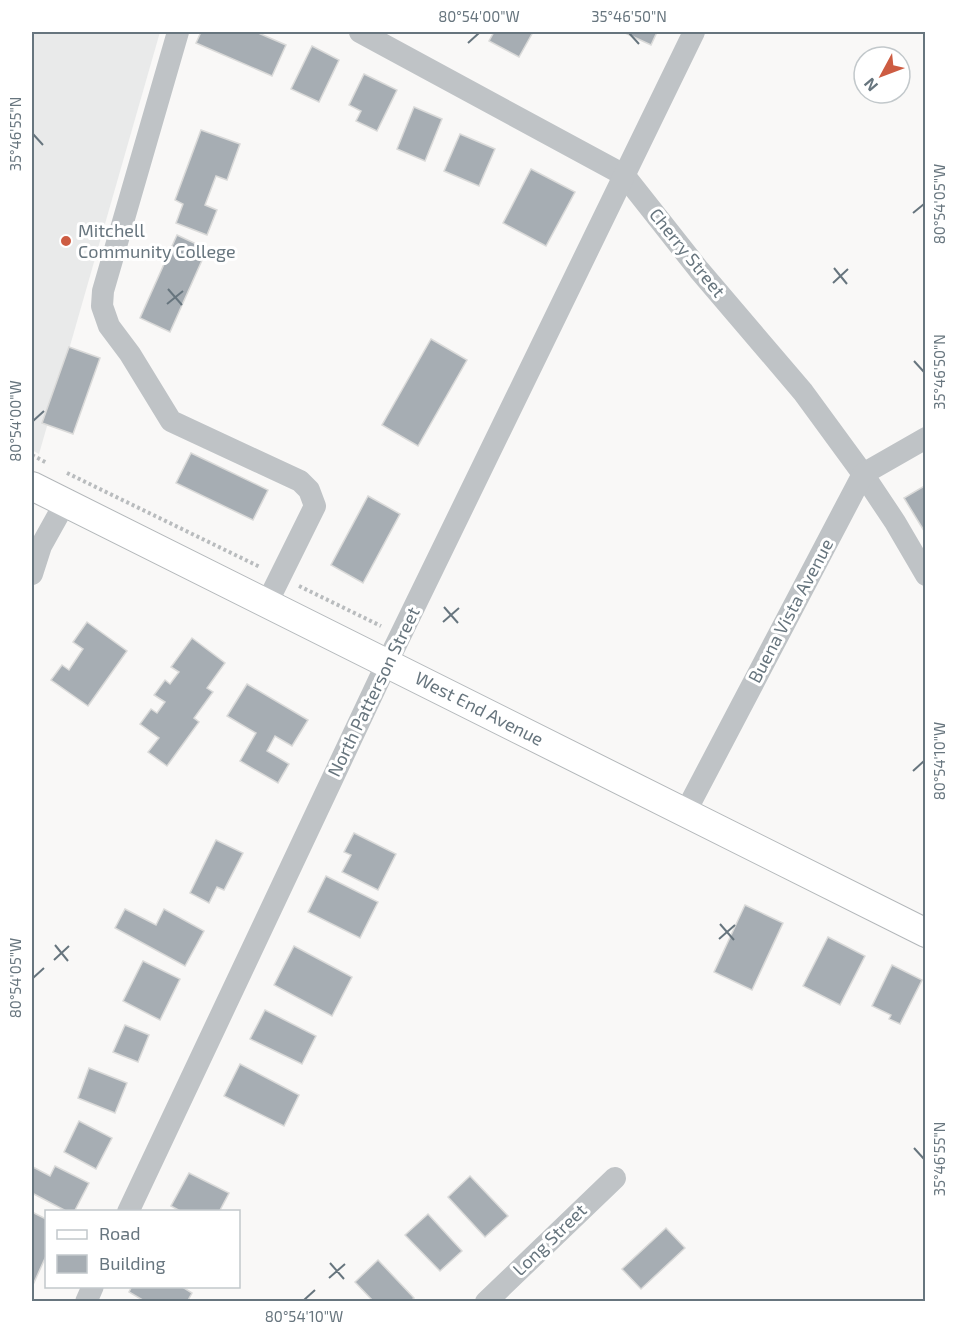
<svg xmlns="http://www.w3.org/2000/svg" width="957" height="1333" font-family="'Exo 2',sans-serif">
<rect width="100%" height="100%" fill="#f9f8f7"/>
<path fill="#e9eaea" d="M32 32H160L39 454 32 450Z"/>
<g fill="#a6adb3" stroke="#dadad9" stroke-width="1.5">
<path d="M201 32H256L286 45 272 76 196 43Z"/>
<path d="M494 32H533L519 57 489 41Z"/>
<path d="M623 32H657L651 45Z"/>
<path d="M312 46 339 60 319 102 291 89Z"/>
<path d="M364 74 397 90 377 131 356 121 361 111 349 105Z"/>
<path d="M414 107 442 119 425 161 397 149Z"/>
<path d="M201 130 240 144 227 180 216 176 205 205 217 210 207 235 176 223 183 204 175 200Z"/>
<path d="M460 134 495 149 479 186 444 171Z"/>
<path d="M531 169 575 192 546 246 503 223Z"/>
<path d="M177 235 207 249 170 332 140 318Z"/>
<path d="M431 339 467 360 418 446 382 425Z"/>
<path d="M69 347 100 358 73 434 42 423Z"/>
<path d="M191 453 268 490 253 520 176 483Z"/>
<path d="M926 485V534L904 498Z"/>
<path d="M368 496 400 514 363 583 331 565Z"/>
<path d="M87 622 127 651 88 706 51 680 62 665 69 670 83 649 73 642Z"/>
<path d="M192 638 225 663 207 688 213 692 194 718 199 722 167 766 148 752 159 738 140 724 151 709 157 713 165 702 154 695 165 680 170 684 179 672 171 667Z"/>
<path d="M247 684 308 720 292 746 275 736 267 751 289 764 278 783 240 761 256 733 227 716Z"/>
<path d="M354 833 396 854 378 890 342 872 351 855 344 852Z"/>
<path d="M216 840 243 853 224 890 217 887 209 903 190 893Z"/>
<path d="M326 876 378 902 360 938 308 912Z"/>
<path d="M745 905 783 923 752 990 714 972Z"/>
<path d="M125 909 156 925 164 909 204 931 185 966 115 928Z"/>
<path d="M828 937 865 956 840 1005 803 986Z"/>
<path d="M294 946 352 977 332 1016 274 985Z"/>
<path d="M143 961 180 979 160 1020 123 1001Z"/>
<path d="M892 965 922 980 900 1024 889 1019 891 1015 872 1006Z"/>
<path d="M265 1010 316 1036 302 1064 250 1039Z"/>
<path d="M125 1025 149 1035 138 1062 113 1052Z"/>
<path d="M240 1064 299 1095 284 1126 224 1096Z"/>
<path d="M89 1068 127 1083 115 1113 78 1098Z"/>
<path d="M79 1121 112 1138 96 1169 64 1152Z"/>
<path d="M55 1166 89 1183 74 1212H68L32 1193 33 1167 50 1176Z"/>
<path d="M189 1173 229 1193 219 1212H182L171 1206Z"/>
<path d="M470 1176 508 1216 485 1237 448 1197Z"/>
<path d="M32 1212 46 1219V1256L32 1287Z"/>
<path d="M428 1214 462 1251 440 1271 405 1235Z"/>
<path d="M666 1228 685 1248 641 1289 622 1269Z"/>
<path d="M378 1260 414 1298 410 1302H374L355 1282Z"/>
<path d="M132 1286H181L192 1293 187 1302H146L129 1292Z"/>
</g>
<g fill="none" stroke-linecap="round" stroke-linejoin="round">
<defs>
<path id="major" d="M32 486 926 933"/>
</defs>
<use href="#major" stroke="#b3b7ba" stroke-width="30"/>
<g stroke="#b9bcbe" stroke-width="4" stroke-dasharray="3 3" stroke-linecap="butt">
<path d="M32 455 47 463"/>
<path d="M67 473 260 567"/>
<path d="M299 586 381 626"/>
</g>
<g stroke="#bfc3c6" stroke-width="22">
<path d="M178 32 103 291 102 306 109 326 130 354 171 421 300 481 309 490 315 506 267 603"/>
<path d="M360 32 624 175 699 270 803 392 863 474 895 522 926 575"/>
<path d="M32 574 41 546 65 503"/>
<path d="M685 813 863 474 926 438"/>
<path d="M128 1212 387 663 694 32"/>
<path d="M86 1302 93 1286"/>
<path d="M486 1302 615 1178"/>
</g>
<use href="#major" stroke="#fff" stroke-width="28"/>
</g>
<path fill="none" stroke="#67757e" stroke-width="2" d="M629 33 639 44M468 43 479 33M33 134 43 145M913 213 924 204M834 268 847 284M833 283 848 269M168 289 182 305M167 304 183 291M914 361 924 372M33 421 44 411M444 607 458 623M443 622 459 608M913 771 924 761M720 924 734 940M719 939 735 925M55 945 68 961M54 960 69 946M33 978 44 968M914 1148 924 1159M330 1263 344 1279M329 1278 345 1264M304 1300 315 1290"/>
<circle fill="#cd5c42" stroke="#fff" stroke-width="2" cx="66" cy="241" r="6"/>
<g text-anchor="middle" stroke-width="6" stroke-linejoin="round" paint-order="stroke">
<g font-size="18" fill="#67757e" stroke="#fff" text-anchor="start">
<text x="78" y="237">Mitchell<tspan x="78" dy="21">Community College</tspan></text>
</g>
<g font-size="18" fill="#67757e" stroke="#fff">
<text transform="translate(687 253) rotate(51)" y="6">Cherry Street</text>
<text transform="translate(791 611) rotate(-62)" y="6">Buena Vista Avenue</text>
<text transform="translate(374 692) rotate(-64)" y="6">North Patterson Street</text>
<text transform="translate(479 709) rotate(27)" y="6">West End Avenue</text>
<text transform="translate(550 1240) rotate(-44)" y="6">Long Street</text>
</g>
</g>
<rect width="957" height="1333" fill="none" stroke="#ffffff" stroke-width="66"/>
<rect x="45" y="1210" width="195" height="78" fill="#ffffff" stroke="#c2c8cb" stroke-width="1.5"/>
<rect x="57" y="1230" width="30" height="9" fill="#ffffff" stroke="#c2c8cb" stroke-width="1.5"/>
<text x="99" y="1240" font-size="18" fill="#67757e">Road</text>
<rect x="57" y="1255" width="30" height="18" fill="#a6adb3" stroke="#c2c8cb" stroke-width="1.5"/>
<text x="99" y="1270" font-size="18" fill="#67757e">Building</text>
<g transform="translate(882 75) rotate(229)"><circle r="28" fill="#ffffff" stroke="#c2c8cb" stroke-width="1.5"/>
<path d="M0-4.5L10 22L0 15L-10 22Z" fill="#cd5c42"/>
<text y="-9" font-size="16" font-weight="bold" text-anchor="middle" fill="#67757e">N</text>
</g>
<rect x="33" y="33" width="891" height="1267" fill="none" stroke="#67757e" stroke-width="2"/>
<g font-size="15" text-anchor="middle" fill="#67757e">
<text x="479" y="22">80°54'00"W</text>
<text x="629" y="22">35°46'50"N</text>
<text transform="translate(16 134) rotate(-90)" y="5">35°46'55"N</text>
<text transform="translate(940 204) rotate(-90)" y="5">80°54'05"W</text>
<text transform="translate(940 372) rotate(-90)" y="5">35°46'50"N</text>
<text transform="translate(16 421) rotate(-90)" y="5">80°54'00"W</text>
<text transform="translate(940 761) rotate(-90)" y="5">80°54'10"W</text>
<text transform="translate(16 978) rotate(-90)" y="5">80°54'05"W</text>
<text transform="translate(940 1159) rotate(-90)" y="5">35°46'55"N</text>
<text x="304" y="1322">80°54'10"W</text>
</g>
</svg>
